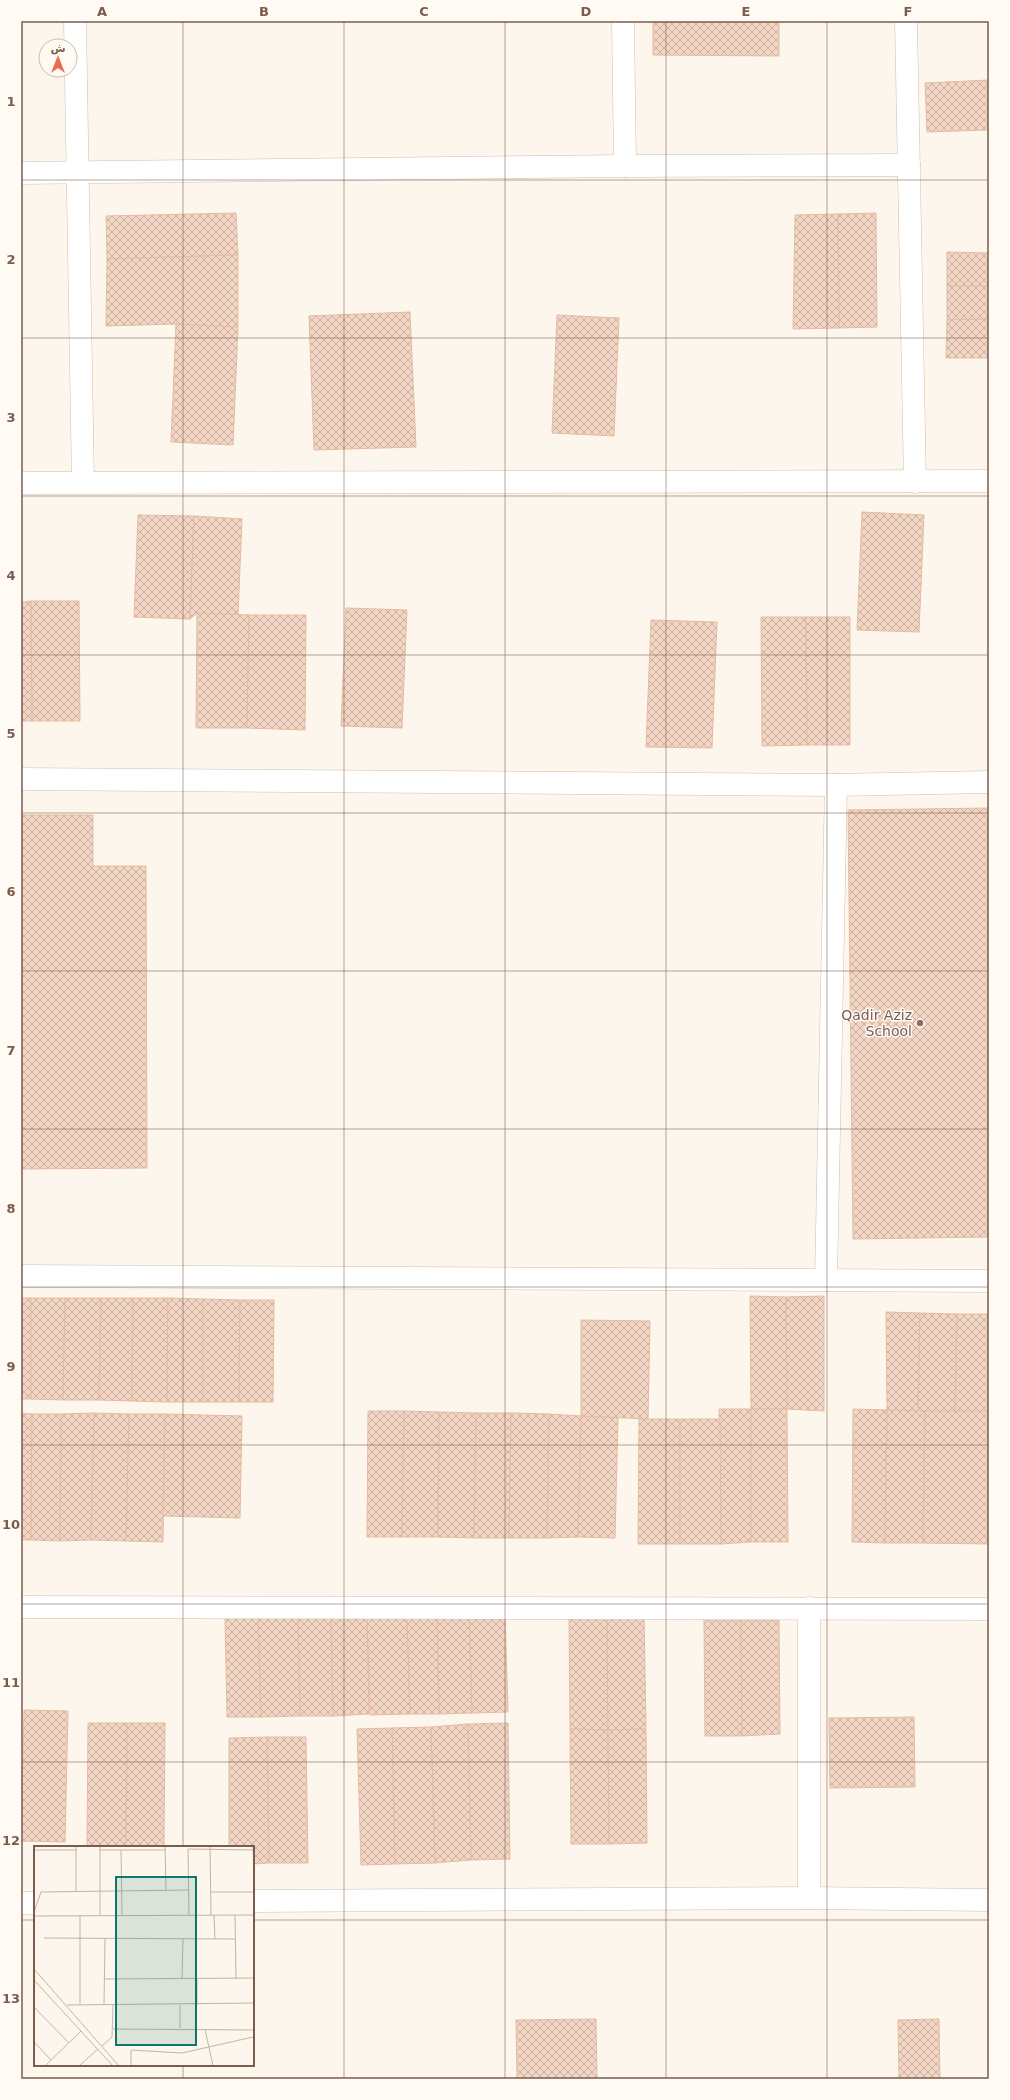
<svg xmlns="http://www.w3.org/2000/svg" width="1010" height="2100" font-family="'DejaVu Sans',Vazirmatn,sans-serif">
<defs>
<pattern id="building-cross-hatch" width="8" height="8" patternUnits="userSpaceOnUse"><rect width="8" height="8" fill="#f3d5c3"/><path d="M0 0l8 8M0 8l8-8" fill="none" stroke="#cab0a1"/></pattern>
</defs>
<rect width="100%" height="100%" fill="#fdf6ec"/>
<g fill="url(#building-cross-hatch)" stroke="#e6bba3">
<path d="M653 21H779V56L653 55Z"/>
<path d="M989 80V130L927 132 925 83Z"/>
<path d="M236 213 238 255 107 259 106 216Z"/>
<path d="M876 213 877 327 839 328 838 214Z"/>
<path d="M838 214 839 328 793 329 795 215Z"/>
<path d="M947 252 989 253V286H947Z"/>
<path d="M238 255V327L176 324 106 326 107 259Z"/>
<path d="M947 286H989V319L947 320Z"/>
<path d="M410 312 416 447 314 450 309 316Z"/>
<path d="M557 315 619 318 614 436 552 433Z"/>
<path d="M989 319V358H946L947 320Z"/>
<path d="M176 324 238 327 233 445 171 442Z"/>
<path d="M862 512 924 515 919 632 857 630Z"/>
<path d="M138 515 194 516 190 619 134 617Z"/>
<path d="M194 516 242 519 238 615 197 613 190 619Z"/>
<path d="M31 601H79L80 721H32Z"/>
<path d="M31 601 32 721H21V602Z"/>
<path d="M346 608 407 610 402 728 341 726Z"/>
<path d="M197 613 249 615 247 728H196Z"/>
<path d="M249 615H306L305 730 247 728Z"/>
<path d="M761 617H806L807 745 762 746Z"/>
<path d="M806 617H850V745H807Z"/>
<path d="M651 620 717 622 712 748 646 747Z"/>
<path d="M989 808V1237L853 1239 848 810Z"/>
<path d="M21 815H93V866H146L147 1168 21 1169Z"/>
<path d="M750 1296 786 1297 787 1409H751Z"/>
<path d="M824 1296V1411L787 1409 786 1297Z"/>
<rect x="21" y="1298" width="10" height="101"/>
<path d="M31 1298H65L63 1400 31 1399Z"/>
<path d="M65 1298H101L99 1400H63Z"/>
<path d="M101 1298H133L132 1401 99 1400Z"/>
<path d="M133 1298H168L167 1402 132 1401Z"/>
<path d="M168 1298 203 1299V1402H167Z"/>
<path d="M203 1299 240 1300 239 1402H203Z"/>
<path d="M240 1300H274L273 1402H239Z"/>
<path d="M886 1312 920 1313 918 1411 887 1410Z"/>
<path d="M920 1313 957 1314 955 1411H918Z"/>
<path d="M957 1314H989V1411H955Z"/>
<path d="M581 1320 650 1321 648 1419 581 1416Z"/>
<path d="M719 1409H751V1542L721 1544Z"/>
<path d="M751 1409H787L788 1542H751Z"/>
<path d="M853 1409 887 1410 885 1543 852 1542Z"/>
<path d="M887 1410 925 1411 923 1543H885Z"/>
<path d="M368 1411H404L402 1537H367Z"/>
<path d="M404 1411 439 1412 438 1537H402Z"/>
<path d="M925 1411H989V1544L923 1543Z"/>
<path d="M439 1412 476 1413 474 1538 438 1537Z"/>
<path d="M21 1413 32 1414 31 1540H21Z"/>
<path d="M94 1413 91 1540 60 1541 61 1414Z"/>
<path d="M94 1413 129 1414 126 1541 91 1540Z"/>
<path d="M476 1413H511L509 1538H474Z"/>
<path d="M511 1413 549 1414 547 1538H509Z"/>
<path d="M32 1414H61L60 1541 31 1540Z"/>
<path d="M129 1414H165L163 1542 126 1541Z"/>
<path d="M165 1414 242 1416 240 1518 163 1516Z"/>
<path d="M549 1414 581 1416 578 1537 547 1538Z"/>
<path d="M581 1416 618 1418 615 1538 578 1537Z"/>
<path d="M639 1419H680V1544H638Z"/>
<path d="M680 1419H720L721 1544H680Z"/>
<path d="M469 1613H505L508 1712 472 1713Z"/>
<path d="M469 1613 472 1713 439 1714 437 1615Z"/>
<path d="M367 1615H407L410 1714 370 1715Z"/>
<path d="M367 1615 369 1714 333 1716 331 1616Z"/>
<path d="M407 1615H437L439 1714H410Z"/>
<path d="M569 1615H607L608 1730 570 1729Z"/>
<path d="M607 1615H644L646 1729 608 1730Z"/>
<path d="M331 1616 333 1716H300L298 1617Z"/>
<path d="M298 1617 300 1716 261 1717 258 1618Z"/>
<path d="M225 1618H258L261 1717H227Z"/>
<path d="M704 1620H741L742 1736H705Z"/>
<path d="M741 1620H779L780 1734 742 1736Z"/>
<path d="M24 1710 68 1711 65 1842 21 1841Z"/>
<path d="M914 1717 915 1787 830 1788 829 1718Z"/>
<path d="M88 1723H127L126 1847H87Z"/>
<path d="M127 1723H165L164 1847H126Z"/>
<path d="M508 1723 510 1859 471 1860 468 1724Z"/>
<path d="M468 1724 471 1860 435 1863 431 1727Z"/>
<path d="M431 1727 435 1863 395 1864 392 1728Z"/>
<path d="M392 1728 395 1864 361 1865 357 1729Z"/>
<path d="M570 1729 608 1730 609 1844H571Z"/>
<path d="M646 1729 647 1843 609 1844 608 1730Z"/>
<path d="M267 1737H306L308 1863H269Z"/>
<path d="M267 1737 269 1863 253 1864V1847H229V1738Z"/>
<path d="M596 2019 597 2079H517L516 2020Z"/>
<path d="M939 2019 940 2079H899L898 2020Z"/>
</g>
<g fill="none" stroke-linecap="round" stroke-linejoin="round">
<defs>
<g id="minor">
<path d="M75 21 83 483"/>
<path d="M623 21 625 166"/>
<path d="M906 21 915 482"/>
<path d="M21 173 625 166 909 165"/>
<path d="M21 483 989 481"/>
<path d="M21 779 836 785 989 782"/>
<path d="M21 1276 989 1281"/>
<path d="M826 1280 836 785"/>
<path d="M21 1607 989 1609"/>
<path d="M809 1608V1898"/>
<path d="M253 1901 809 1898 989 1900"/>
<path d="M21 1903H35"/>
</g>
</defs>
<use href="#minor" stroke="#d1beb0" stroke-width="23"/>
<use href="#minor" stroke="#fff" stroke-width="22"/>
</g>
<path fill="none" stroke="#7a5c4d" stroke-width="1" stroke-opacity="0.55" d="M183 21V1847M344 21V2079M505 21V2079M666 21V2079M827 21V2079M21 180H989M21 338H989M21 496H989M21 655H989M21 813H989M21 971H989M21 1129H989M21 1287H989M21 1445H989M21 1604H989M21 1762H989M21 1920H35M253 1920H989M183 2065V2079"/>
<circle fill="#8d6e63" stroke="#fffaf3" stroke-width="1.5" cx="920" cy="1023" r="4"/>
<g text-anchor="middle" stroke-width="3" stroke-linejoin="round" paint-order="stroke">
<g font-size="14" fill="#785e54" stroke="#fffaf3" text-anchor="end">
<text x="912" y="1020">Qadir Aziz<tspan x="912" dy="16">School</tspan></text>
</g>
</g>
<g transform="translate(34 1846)">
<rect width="220" height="220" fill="#fdf6ec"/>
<path fill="none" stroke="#c5b3a7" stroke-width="1" d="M131 0 132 44M176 0 177 69M219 0 220 25M0 4H42M66 4H131M87 4 88 69M42 45V0M177 46H220M0 66 7 46 154 44M66 69V0M155 69 154 3 220 4M180 69 181 93M201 69 202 133M0 70 220 69M10 92 202 93M0 123 85 220M70 133 220 132M148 133 149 93M0 134 79 220M33 159 220 157M46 159V69M70 159 71 93M146 159V182M163 159V133M0 161 35 197M79 183 220 184M171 183 179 220M0 196 17 214M68 200 78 191 79 159M11 220 47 185M45 220 64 203M97 220V204L148 207 219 191"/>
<path fill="#0f766e" fill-opacity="0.15" stroke="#0f766e" stroke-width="2" d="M82 31H162V199H82Z"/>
<rect width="220" height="220" fill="none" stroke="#7a5c4d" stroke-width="2"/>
</g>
<rect width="1010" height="2100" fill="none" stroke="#fffaf3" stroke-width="44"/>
<g transform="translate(58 58)"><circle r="19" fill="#fffaf3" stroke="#cabbb1"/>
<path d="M0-3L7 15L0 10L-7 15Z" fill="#e76f51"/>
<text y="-6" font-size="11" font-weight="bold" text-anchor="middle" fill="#7a5c4d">ش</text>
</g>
<rect x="22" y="22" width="966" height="2056" fill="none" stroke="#7a5c4d" stroke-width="1.5"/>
<g font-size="13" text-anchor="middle" font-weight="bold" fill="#7a5c4d">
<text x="102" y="16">A</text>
<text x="264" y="16">B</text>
<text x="424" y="16">C</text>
<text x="586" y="16">D</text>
<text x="746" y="16">E</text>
<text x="908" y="16">F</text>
<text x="11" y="106">1</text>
<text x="11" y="264">2</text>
<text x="11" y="422">3</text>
<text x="11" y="580">4</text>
<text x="11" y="738">5</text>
<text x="11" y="896">6</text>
<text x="11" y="1055">7</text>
<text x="11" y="1213">8</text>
<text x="11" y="1371">9</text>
<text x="11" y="1529">10</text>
<text x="11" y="1687">11</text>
<text x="11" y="1845">12</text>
<text x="11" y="2003">13</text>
</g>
</svg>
